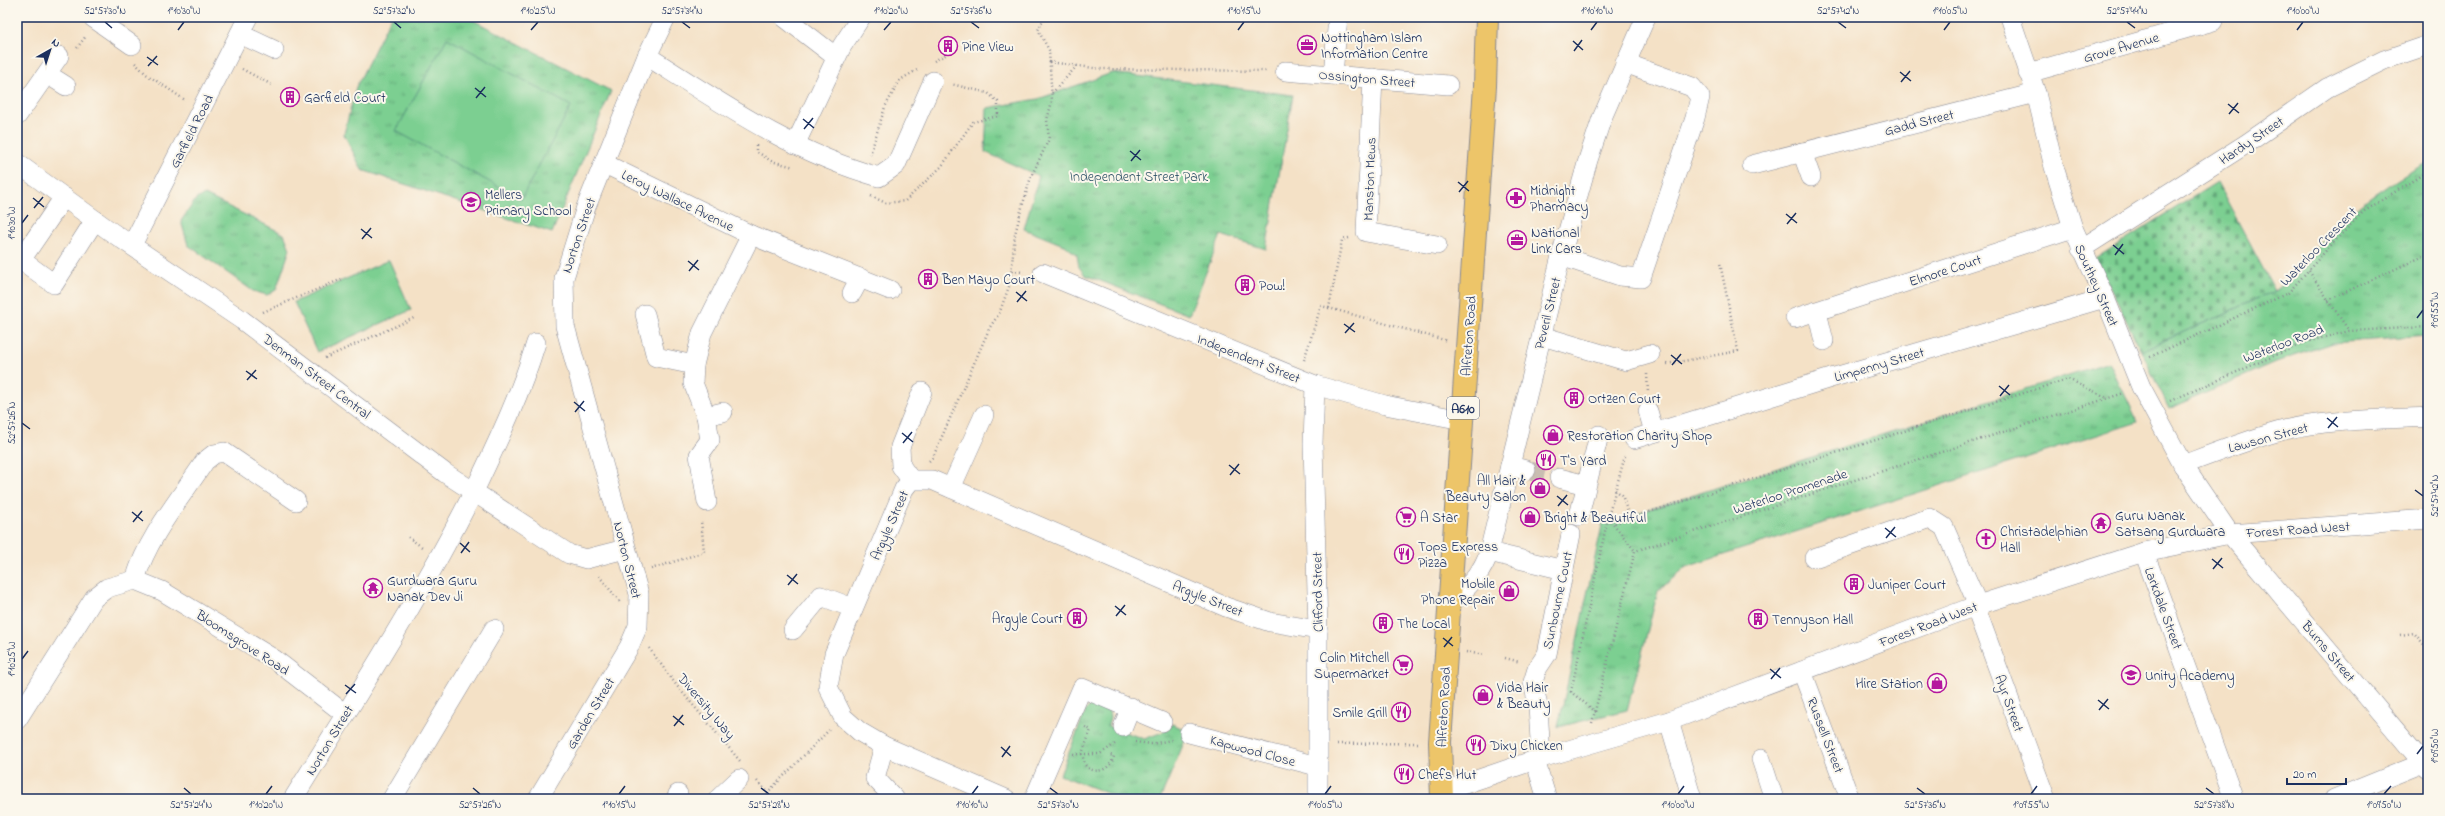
<svg xmlns="http://www.w3.org/2000/svg" width="2445" height="816" font-family="'Indie Flower',sans-serif">
<defs>
<pattern id="grass-tufts" width="24" height="20" patternUnits="userSpaceOnUse"><rect width="24" height="20" fill="#7bcf91"/><path d="M3 7l-1-3M5 7V3M7 7l1-3M15 17l-1-3M17 17v-4M19 17l1-3" fill="none" stroke="#64a87a"/></pattern>
<pattern id="cemetery-stones" width="16" height="16" patternUnits="userSpaceOnUse"><rect width="16" height="16" fill="#7bcf91"/><path d="M2 7V4a2 2 0 0 1 4 0v3zM10 15v-3a2 2 0 0 1 4 0v3z" fill="#64a87a"/></pattern>
</defs>
<rect width="100%" height="100%" fill="#fbf7ec"/>
<filter id="ink" filterUnits="userSpaceOnUse"><feTurbulence type="fractalNoise" baseFrequency=".025" numOctaves="2"/><feDisplacementMap in="SourceGraphic" scale="8" xChannelSelector="R" yChannelSelector="G"/><feConvolveMatrix kernelMatrix="1 2 1 2 8 2 1 2 1" color-interpolation-filters="sRGB"/></filter>
<filter id="wash" filterUnits="userSpaceOnUse"><feTurbulence type="fractalNoise" baseFrequency=".012" numOctaves="4" result="noise"/><feDisplacementMap in="SourceGraphic" scale="16" xChannelSelector="R" yChannelSelector="G"/><feGaussianBlur stdDeviation="0.9" result="paint"/><feColorMatrix in="noise" values="0 0 0 0 0 0 0 0 0 0 0 0 0 0 0 0 0 1.4 0 .05"/><feComposite in="paint" operator="in"/></filter>
<g filter="url(#wash)">
<rect width="100%" height="100%" fill="#f4e1c6"/>
<g fill="url(#grass-tufts)" stroke="#4b7f78">
<path d="M391 17H467L611 91 552 233 362 170 344 134 356 87Z"/>
<path d="M1112 73 1293 95 1266 249 1221 235 1189 315 1085 275 1079 267 1077 255 1066 246 1024 229 1039 176 985 152 987 108 1038 99Z"/>
<path d="M2428 162V336L2332 343 2276 362 2169 409 2141 351 2275 291C2296 276 2310 254 2327 235 2356 205 2391 182 2428 162Z"/>
<path d="M205 195 284 234 290 249 276 290 267 295 253 291 188 245 181 221 196 199Z"/>
<path d="M2109 362 2138 422 1686 567 1658 591 1627 710 1558 727 1603 521 1622 518Z"/>
<path d="M1092 704 1100 705 1109 711 1110 717 1108 726 1144 739 1168 730 1172 724 1189 731 1160 799H1122L1060 775 1086 710Z"/>
</g>
<path fill="url(#cemetery-stones)" stroke="#4b7f78" d="M2217 182 2275 291 2141 351 2096 258Z"/>
<g fill="#7bcf91" stroke="#4b7f78">
<path d="M447 38 571 106 521 199 396 131Z"/>
<path d="M389 260 411 310 317 352 294 302Z"/>
</g>
</g>
<g filter="url(#ink)">
<g fill="none" stroke-linecap="round" stroke-linejoin="round">
<path stroke="#c9bdb1" stroke-width="19" stroke-dasharray="19 10" stroke-linecap="butt" d="M1526 470 1559 478"/>
<defs>
<g id="minor">
<path d="M92 17 132 45"/>
<path d="M784 17 836 57"/>
<path d="M2010 17 2036 93 2054 167 2073 228 2105 298 2141 387 2183 465 2230 534 2428 769"/>
<path d="M240 34 274 50"/>
<path d="M647 56C721 103 793 153 879 177L896 165 933 81"/>
<path d="M1285 71 1448 85"/>
<path d="M2028 73 2213 21"/>
<path d="M47 74 66 86"/>
<path d="M1333 75 1338 17"/>
<path d="M1373 78 1366 232 1437 245"/>
<path d="M17 116 59 56"/>
<path d="M795 145 842 46 861 17"/>
<path d="M1802 152 1811 177"/>
<path d="M17 163 110 231 242 320 445 473 569 554 586 559 625 549"/>
<path d="M605 164 751 235 890 290"/>
<path d="M1752 165 2036 93"/>
<path d="M132 245 248 17"/>
<path d="M2081 249 2246 144 2327 88 2384 60 2428 45"/>
<path d="M1561 256 1620 276 1641 278 1695 118 1700 97 1692 87 1625 63"/>
<path d="M17 257 54 284 95 220"/>
<path d="M21 260 64 197"/>
<path d="M1043 273 1315 385 1385 405 1462 420"/>
<path d="M852 293 860 278"/>
<path d="M1817 312 1824 341"/>
<path d="M645 314 656 357 694 365"/>
<path d="M1795 318 2073 228"/>
<path d="M1542 336 1626 361 1650 354"/>
<path d="M1315 385 1313 444 1318 630V799"/>
<path d="M1648 411 1654 432"/>
<path d="M706 416 723 412"/>
<path d="M1634 439 1831 378 2105 298"/>
<path d="M2183 465C2217 452 2252 438 2288 429 2333 419 2382 420 2428 417"/>
<path d="M1510 466 1526 470"/>
<path d="M1559 478 1586 485"/>
<path d="M911 480 901 466 900 447 922 392"/>
<path d="M951 488 984 415"/>
<path d="M707 502 699 455 710 440 706 416 693 383 694 365 702 333 751 235"/>
<path d="M1579 516 1599 435"/>
<path d="M1489 552 1564 570"/>
<path d="M2144 552 2234 799"/>
<path d="M1814 558 1930 518 1944 527 1978 605"/>
<path d="M135 580C148 536 180 499 205 461L214 454 224 452 296 501"/>
<path d="M1450 604C1466 588 1482 575 1489 552L1561 256 1588 160 1602 118 1646 17"/>
<path d="M1975 606 2046 799"/>
<path d="M793 630 821 596 853 608"/>
<path d="M1802 671 1850 799"/>
<path d="M17 720 94 598 107 588 135 580 162 591 274 659 345 714"/>
<path d="M1669 721 1692 799"/>
<path d="M1123 727 1131 707"/>
<path d="M1189 733 1317 766"/>
<path d="M884 746 875 778 895 799"/>
<path d="M1541 758 1538 706 1533 682 1537 669 1547 654 1571 534"/>
<path d="M1761 759 1774 799"/>
<path d="M1535 760 1547 799"/>
<path d="M1441 792 1541 758 1669 721 1978 605 2144 552 2230 534 2428 519"/>
<path d="M293 799C357 695 424 592 478 483 500 437 521 392 536 343"/>
<path d="M392 799 494 629"/>
<path d="M538 799 629 647 638 626 639 594 565 326 564 278 586 207 647 56 666 17"/>
<path d="M676 799 678 794"/>
<path d="M718 799 739 779"/>
<path d="M1006 799 884 746 860 732 843 717 828 687 834 654 904 489 911 480H932L1226 607 1270 622 1318 630"/>
<path d="M1034 799 1082 688 1162 722"/>
<path d="M2334 799 2428 761"/>
</g>
<path id="major" d="M1442 799 1440 742 1485 86 1487 17"/>
</defs>
<use href="#minor" stroke="#888892" stroke-width="20"/>
<use href="#major" stroke="#888892" stroke-width="24"/>
<g stroke="#888892" stroke-width="2.5" stroke-dasharray="1 3" stroke-linecap="butt">
<path d="M77 48 86 36"/>
<path d="M934 61 947 54"/>
<path d="M1049 62 1101 69 1267 71"/>
<path d="M135 63 146 74 185 100"/>
<path d="M242 69 272 85"/>
<path d="M1052 93 1077 66"/>
<path d="M756 145V151L771 161 794 167"/>
<path d="M870 155 885 107 900 80 917 70"/>
<path d="M871 196 886 203 905 201 941 167 973 122 998 116V102L988 93 951 84"/>
<path d="M1349 238 1342 240 1329 308 1448 341"/>
<path d="M1012 271 1024 272"/>
<path d="M2309 271 2349 331"/>
<path d="M2328 300 2428 254"/>
<path d="M263 312 342 279"/>
<path d="M2150 357 2288 293 2330 246 2363 212 2428 171"/>
<path d="M325 358 416 317"/>
<path d="M1304 360 1321 306 1329 308"/>
<path d="M1667 364 1738 351 1720 263"/>
<path d="M1647 374 1648 393"/>
<path d="M2170 401 2306 342 2349 331 2428 327"/>
<path d="M1625 456 1608 517 1635 551"/>
<path d="M929 461 933 457 990 327 999 314 1010 284 1015 234 1022 207 1031 177 1049 139 1047 120 1052 101 1049 50 1038 30 1045 17"/>
<path d="M1615 490 1622 495 1630 519"/>
<path d="M1615 523 2068 379 2108 398"/>
<path d="M408 537 422 547"/>
<path d="M651 569 704 552 701 520"/>
<path d="M599 576 620 602"/>
<path d="M2400 635 2414 633 2428 649"/>
<path d="M649 648 677 686 740 761"/>
<path d="M1466 652 1485 655"/>
<path d="M1505 658 1520 662"/>
<path d="M1596 712 1571 692 1608 517"/>
<path d="M1592 723 1635 551 2124 393"/>
<path d="M1085 727 1091 730 1082 754 1085 765C1095 776 1111 770 1114 756L1110 755"/>
<path d="M1135 742 1151 744 1172 740"/>
<path d="M1337 744 1420 743"/>
<path d="M1073 754H1100L1115 744"/>
<path d="M757 781 773 799"/>
<path d="M767 793 829 730"/>
</g>
<use href="#minor" stroke="#fff" stroke-width="19"/>
<use href="#major" stroke="#edc569" stroke-width="22"/>
</g>
</g>
<path fill="none" stroke="#1b2f5e" stroke-width="1.5" d="M105 22 112 28M394 22 401 28M682 22 690 28M971 22 979 28M1838 22 1846 28M2127 22 2135 28M178 30 184 22M531 30 538 22M884 30 891 22M1238 30 1244 22M1591 30 1597 22M1944 30 1950 22M2297 30 2303 22M1573 41 1583 50M1574 51 1582 40M147 57 158 65M148 66 157 56M1900 72 1911 81M1901 82 1910 71M475 88 486 97M476 98 485 87M2228 104 2239 113M2229 114 2238 103M803 119 814 128M804 129 813 118M1130 151 1141 160M1131 161 1140 150M1458 182 1469 191M1459 192 1468 181M33 198 44 207M34 208 43 197M1786 214 1797 223M22 223 28 215M1787 224 1796 213M361 229 372 238M362 239 371 228M2113 245 2124 254M2115 255 2123 244M688 261 699 270M689 271 698 260M1016 292 1027 301M1017 302 1026 291M2417 318 2423 310M1344 324 1355 332M1345 333 1354 323M1671 355 1682 364M1672 365 1681 354M246 371 257 379M247 380 256 370M1999 386 2010 395M2000 396 2009 385M574 402 585 411M575 412 584 401M2327 418 2338 427M22 423 30 429M2328 428 2337 417M902 433 913 442M903 443 912 432M1229 465 1240 474M1230 475 1239 464M2415 490 2423 496M1557 496 1568 505M1558 506 1567 495M132 512 143 521M133 522 142 511M1885 528 1896 537M1886 538 1895 527M460 543 470 552M461 553 469 542M2212 559 2223 568M2213 569 2222 558M787 575 798 584M788 585 797 574M1115 606 1126 615M1116 616 1125 605M1443 638 1453 646M1444 647 1452 637M22 659 28 651M1770 669 1781 678M1771 679 1780 668M345 685 356 693M346 694 355 684M2098 700 2109 709M2099 710 2108 699M673 716 684 725M674 726 683 715M1001 747 1011 756M2417 754 2423 746M1002 757 1010 746M184 788 191 794M473 788 480 794M761 788 769 794M1050 788 1058 794M1917 788 1925 794M2206 788 2214 794M266 794 272 786M619 794 625 786M972 794 978 786M1325 794 1331 786M1678 794 1684 786M2031 794 2037 786M2384 794 2391 786"/>
<defs>
<symbol id="office-ring" viewBox="-11 -11 22 22"><circle r="9.5" fill="#fbf7ec" stroke="#b5179e" stroke-width="1.5"/><path d="M-6-3h4V-5.5h4V-3h4V5H-6ZM-1-4.5V-3h2v-1.5ZM-6 0V1H6V0Z" fill="#b5179e"/></symbol>
<symbol id="building-ring" viewBox="-11 -11 22 22"><circle r="9.5" fill="#fbf7ec" stroke="#b5179e" stroke-width="1.5"/><path d="M-4-6H4V6H1V3H-1V6H-4ZM-2.5-4.3h1.7v1.8h-1.7ZM.8-4.3h1.7v1.8H.8ZM-2.5-1h1.7V.8h-1.7ZM.8-1h1.7V.8H.8Z" fill="#b5179e"/></symbol>
<symbol id="pharmacy-ring" viewBox="-11 -11 22 22"><circle r="9.5" fill="#fbf7ec" stroke="#b5179e" stroke-width="1.5"/><path d="M-2-6h4v4h4v4h-4v4h-4v-4h-4v-4h4Z" fill="#b5179e"/></symbol>
<symbol id="school-ring" viewBox="-11 -11 22 22"><circle r="9.5" fill="#fbf7ec" stroke="#b5179e" stroke-width="1.5"/><path d="M0-5L7-2L0 1L-7-2ZM-4 1L0 2.5L4 1V4Q0 6-4 4Z" fill="#b5179e"/></symbol>
<symbol id="shop-ring" viewBox="-11 -11 22 22"><circle r="9.5" fill="#fbf7ec" stroke="#b5179e" stroke-width="1.5"/><path d="M-5-2.5h2.3a2.7 3.5 0 0 1 5.4 0H5L5.5 6h-11ZM-1.5-2.5h3a1.5 2.3 0 0 0-3 0Z" fill="#b5179e"/></symbol>
<symbol id="restaurant-ring" viewBox="-11 -11 22 22"><circle r="9.5" fill="#fbf7ec" stroke="#b5179e" stroke-width="1.5"/><path d="M-5-6h1v4h1v-4h1v4h1v-4h1v5L-1.5 .5V6h-2V.5L-5-1ZM5-6V6H3V1.5H1.5Q1.5-4 5-6Z" fill="#b5179e"/></symbol>
<symbol id="supermarket-ring" viewBox="-11 -11 22 22"><circle r="9.5" fill="#fbf7ec" stroke="#b5179e" stroke-width="1.5"/><path d="M-6-5.5h2.5l.6 2H6L4.5 2H-2.5L-4.4-4H-6ZM-1.5 3.2a1.3 1.3 0 1 0 .1 0ZM3 3.2a1.3 1.3 0 1 0 .1 0Z" fill="#b5179e"/></symbol>
<symbol id="temple-ring" viewBox="-11 -11 22 22"><circle r="9.5" fill="#fbf7ec" stroke="#b5179e" stroke-width="1.5"/><path d="M0-6L5-2H3V0L6.5 2.5H4V6H1.5V3h-3V6H-4V2.5H-6.5L-3 0V-2H-5Z" fill="#b5179e"/></symbol>
<symbol id="church-ring" viewBox="-11 -11 22 22"><circle r="9.5" fill="#fbf7ec" stroke="#b5179e" stroke-width="1.5"/><path d="M-1.2-6h2.4v3.5h3.3v2.4h-3.3V6h-2.4V-.1h-3.3v-2.4h3.3Z" fill="#b5179e"/></symbol>
</defs>
<g fill-rule="evenodd">
<use href="#office-ring" x="1296" y="34" width="22" height="22"/>
<use href="#building-ring" x="937" y="35" width="22" height="22"/>
<use href="#building-ring" x="279" y="86" width="22" height="22"/>
<use href="#pharmacy-ring" x="1505" y="187" width="22" height="22"/>
<use href="#school-ring" x="460" y="191" width="22" height="22"/>
<use href="#office-ring" x="1506" y="229" width="22" height="22"/>
<use href="#building-ring" x="917" y="268" width="22" height="22"/>
<use href="#building-ring" x="1234" y="274" width="22" height="22"/>
<use href="#building-ring" x="1563" y="387" width="22" height="22"/>
<use href="#shop-ring" x="1542" y="424" width="22" height="22"/>
<use href="#restaurant-ring" x="1535" y="449" width="22" height="22"/>
<use href="#shop-ring" x="1529" y="477" width="22" height="22"/>
<use href="#supermarket-ring" x="1395" y="506" width="22" height="22"/>
<use href="#shop-ring" x="1519" y="506" width="22" height="22"/>
<use href="#temple-ring" x="2090" y="512" width="22" height="22"/>
<use href="#church-ring" x="1975" y="528" width="22" height="22"/>
<use href="#restaurant-ring" x="1393" y="543" width="22" height="22"/>
<use href="#building-ring" x="1843" y="573" width="22" height="22"/>
<use href="#temple-ring" x="362" y="577" width="22" height="22"/>
<use href="#shop-ring" x="1498" y="580" width="22" height="22"/>
<use href="#building-ring" x="1066" y="607" width="22" height="22"/>
<use href="#building-ring" x="1747" y="608" width="22" height="22"/>
<use href="#building-ring" x="1372" y="612" width="22" height="22"/>
<use href="#supermarket-ring" x="1392" y="654" width="22" height="22"/>
<use href="#school-ring" x="2120" y="664" width="22" height="22"/>
<use href="#shop-ring" x="1926" y="672" width="22" height="22"/>
<use href="#shop-ring" x="1472" y="684" width="22" height="22"/>
<use href="#restaurant-ring" x="1390" y="701" width="22" height="22"/>
<use href="#restaurant-ring" x="1465" y="734" width="22" height="22"/>
<use href="#restaurant-ring" x="1393" y="763" width="22" height="22"/>
</g>
<g text-anchor="middle" stroke-width="4" stroke-linejoin="round" paint-order="stroke">
<rect fill="#fbf7ec" stroke="#5e6b89" stroke-width="1" x="1447" y="397" width="32" height="22" rx="3"/>
<g font-size="13" font-weight="bold" fill="#1b2f5e">
<text x="1463" y="413">A610</text>
</g>
<g font-size="14" fill="#1b2f5e" stroke="#fbf7ec" text-anchor="start">
<text x="1321" y="42">Nottingham Islam<tspan x="1321" dy="16">Information Centre</tspan></text>
<text x="962" y="51">Pine View</text>
<text x="304" y="102">Garfield Court</text>
<text x="1530" y="195">Midnight<tspan x="1530" dy="16">Pharmacy</tspan></text>
<text x="485" y="199">Mellers<tspan x="485" dy="16">Primary School</tspan></text>
<text x="1531" y="237">National<tspan x="1531" dy="16">Link Cars</tspan></text>
<text x="942" y="284">Ben Mayo Court</text>
<text x="1259" y="290">Pow!</text>
<text x="1588" y="403">Ortzen Court</text>
<text x="1567" y="440">Restoration Charity Shop</text>
<text x="1560" y="465">T's Yard</text>
<text x="1526" y="485" text-anchor="end">All Hair &amp;<tspan x="1526" dy="16">Beauty Salon</tspan></text>
<text x="2115" y="520">Guru Nanak<tspan x="2115" dy="16">Satsang Gurdwara</tspan></text>
<text x="1420" y="522">A Star</text>
<text x="1544" y="522">Bright &amp; Beautiful</text>
<text x="2000" y="536">Christadelphian<tspan x="2000" dy="16">Hall</tspan></text>
<text x="1418" y="551">Tops Express<tspan x="1418" dy="16">Pizza</tspan></text>
<text x="387" y="585">Gurdwara Guru<tspan x="387" dy="16">Nanak Dev Ji</tspan></text>
<text x="1495" y="588" text-anchor="end">Mobile<tspan x="1495" dy="16">Phone Repair</tspan></text>
<text x="1868" y="589">Juniper Court</text>
<text x="1063" y="623" text-anchor="end">Argyle Court</text>
<text x="1772" y="624">Tennyson Hall</text>
<text x="1397" y="628">The Local</text>
<text x="1389" y="662" text-anchor="end">Colin Mitchell<tspan x="1389" dy="16">Supermarket</tspan></text>
<text x="2145" y="680">Unity Academy</text>
<text x="1923" y="688" text-anchor="end">Hire Station</text>
<text x="1497" y="692">Vida Hair<tspan x="1497" dy="16">&amp; Beauty</tspan></text>
<text x="1387" y="717" text-anchor="end">Smile Grill</text>
<text x="1490" y="750">Dixy Chicken</text>
<text x="1418" y="779">Chefs Hut</text>
</g>
<g font-size="14" fill="#1b2f5e" stroke="#fbf7ec">
<text transform="translate(2121 47) rotate(-16)" y="5">Grove Avenue</text>
<text transform="translate(1367 78) rotate(5)" y="5">Ossington Street</text>
<text transform="translate(1919 122) rotate(-14)" y="5">Gadd Street</text>
<text transform="translate(191 131) rotate(-63)" y="5">Garfield Road</text>
<text transform="translate(2251 140) rotate(-34)" y="5">Hardy Street</text>
<text transform="translate(1369 179) rotate(-88)" y="5">Manston Mews</text>
<text transform="translate(678 200) rotate(26)" y="5">Leroy Wallace Avenue</text>
<text transform="translate(578 235) rotate(-71)" y="5">Norton Street</text>
<text transform="translate(2318 246) rotate(-46)" y="5">Waterloo Crescent</text>
<text transform="translate(1945 270) rotate(-18)" y="5">Elmore Court</text>
<text transform="translate(2097 285) rotate(66)" y="5">Southey Street</text>
<text transform="translate(1547 313) rotate(-76)" y="5">Peveril Street</text>
<text transform="translate(1468 336) rotate(-86)" y="5">Alfreton Road</text>
<text transform="translate(2283 343) rotate(-21)" y="5">Waterloo Road</text>
<text transform="translate(1249 358) rotate(22)" y="5">Independent Street</text>
<text transform="translate(1879 364) rotate(-16)" y="5">Limpenny Street</text>
<text transform="translate(317 376) rotate(37)" y="5">Denman Street Central</text>
<text transform="translate(2268 437) rotate(-15)" y="5">Lawson Street</text>
<text transform="translate(1790 491) rotate(-18)" y="5">Waterloo Promenade</text>
<text transform="translate(889 525) rotate(-66)" y="5">Argyle Street</text>
<text transform="translate(2298 529) rotate(-4)" y="5">Forest Road West</text>
<text transform="translate(628 560) rotate(76)" y="5">Norton Street</text>
<text transform="translate(1317 592) rotate(-91)" y="5">Clifford Street</text>
<text transform="translate(1208 598) rotate(22)" y="5">Argyle Street</text>
<text transform="translate(1557 600) rotate(-78)" y="5">Sunbourne Court</text>
<text transform="translate(2164 608) rotate(70)" y="5">Larkdale Street</text>
<text transform="translate(1928 624) rotate(-21)" y="5">Forest Road West</text>
<text transform="translate(243 642) rotate(33)" y="5">Bloomsgrove Road</text>
<text transform="translate(2329 651) rotate(50)" y="5">Burns Street</text>
<text transform="translate(2010 703) rotate(70)" y="5">Ayr Street</text>
<text transform="translate(707 706) rotate(50)" y="5">Diversity Way</text>
<text transform="translate(1443 707) rotate(-87)" y="5">Alfreton Road</text>
<text transform="translate(590 713) rotate(-59)" y="5">Garden Street</text>
<text transform="translate(1826 735) rotate(69)" y="5">Russell Street</text>
<text transform="translate(329 740) rotate(-59)" y="5">Norton Street</text>
<text transform="translate(1253 750) rotate(15)" y="5">Kapwood Close</text>
</g>
<g font-size="14" fill="#33576b" stroke="#fbf7ec">
<text x="1139" y="181">Independent Street Park</text>
</g>
</g>
<rect width="2445" height="816" fill="none" stroke="#fbf7ec" stroke-width="44"/>
<g transform="translate(50 50) rotate(39)" stroke="#fbf7ec" stroke-width="3" paint-order="stroke">
<path d="M0-3L7 15L0 10L-7 15Z" fill="#1b2f5e"/>
<text y="-6" font-size="11" font-weight="bold" text-anchor="middle" fill="#1b2f5e">N</text>
</g>
<path d="M2287 778v6h59v-6" fill="none" stroke="#1b2f5e" stroke-width="2"/>
<text x="2293" y="778" font-size="12" fill="#1b2f5e" stroke="#fbf7ec" stroke-width="3" paint-order="stroke">20 m</text>
<rect x="22" y="22" width="2401" height="772" fill="none" stroke="#1b2f5e" stroke-width="1.5"/>
<g font-size="10" text-anchor="middle" fill="#1b2f5e">
<text x="105" y="14">52°57'30"N</text>
<text x="184" y="14">1°10'30"W</text>
<text x="394" y="14">52°57'32"N</text>
<text x="538" y="14">1°10'25"W</text>
<text x="682" y="14">52°57'34"N</text>
<text x="891" y="14">1°10'20"W</text>
<text x="971" y="14">52°57'36"N</text>
<text x="1244" y="14">1°10'15"W</text>
<text x="1597" y="14">1°10'10"W</text>
<text x="1838" y="14">52°57'42"N</text>
<text x="1950" y="14">1°10'05"W</text>
<text x="2127" y="14">52°57'44"N</text>
<text x="2303" y="14">1°10'00"W</text>
<text transform="translate(11 223) rotate(-90)" y="4">1°10'30"W</text>
<text transform="translate(2434 310) rotate(-90)" y="4">1°09'55"W</text>
<text transform="translate(11 423) rotate(-90)" y="4">52°57'26"N</text>
<text transform="translate(2434 496) rotate(-90)" y="4">52°57'42"N</text>
<text transform="translate(11 659) rotate(-90)" y="4">1°10'25"W</text>
<text transform="translate(2434 746) rotate(-90)" y="4">1°09'50"W</text>
<text x="191" y="808">52°57'24"N</text>
<text x="266" y="808">1°10'20"W</text>
<text x="480" y="808">52°57'26"N</text>
<text x="619" y="808">1°10'15"W</text>
<text x="769" y="808">52°57'28"N</text>
<text x="972" y="808">1°10'10"W</text>
<text x="1058" y="808">52°57'30"N</text>
<text x="1325" y="808">1°10'05"W</text>
<text x="1678" y="808">1°10'00"W</text>
<text x="1925" y="808">52°57'36"N</text>
<text x="2031" y="808">1°09'55"W</text>
<text x="2214" y="808">52°57'38"N</text>
<text x="2384" y="808">1°09'50"W</text>
</g>
</svg>
